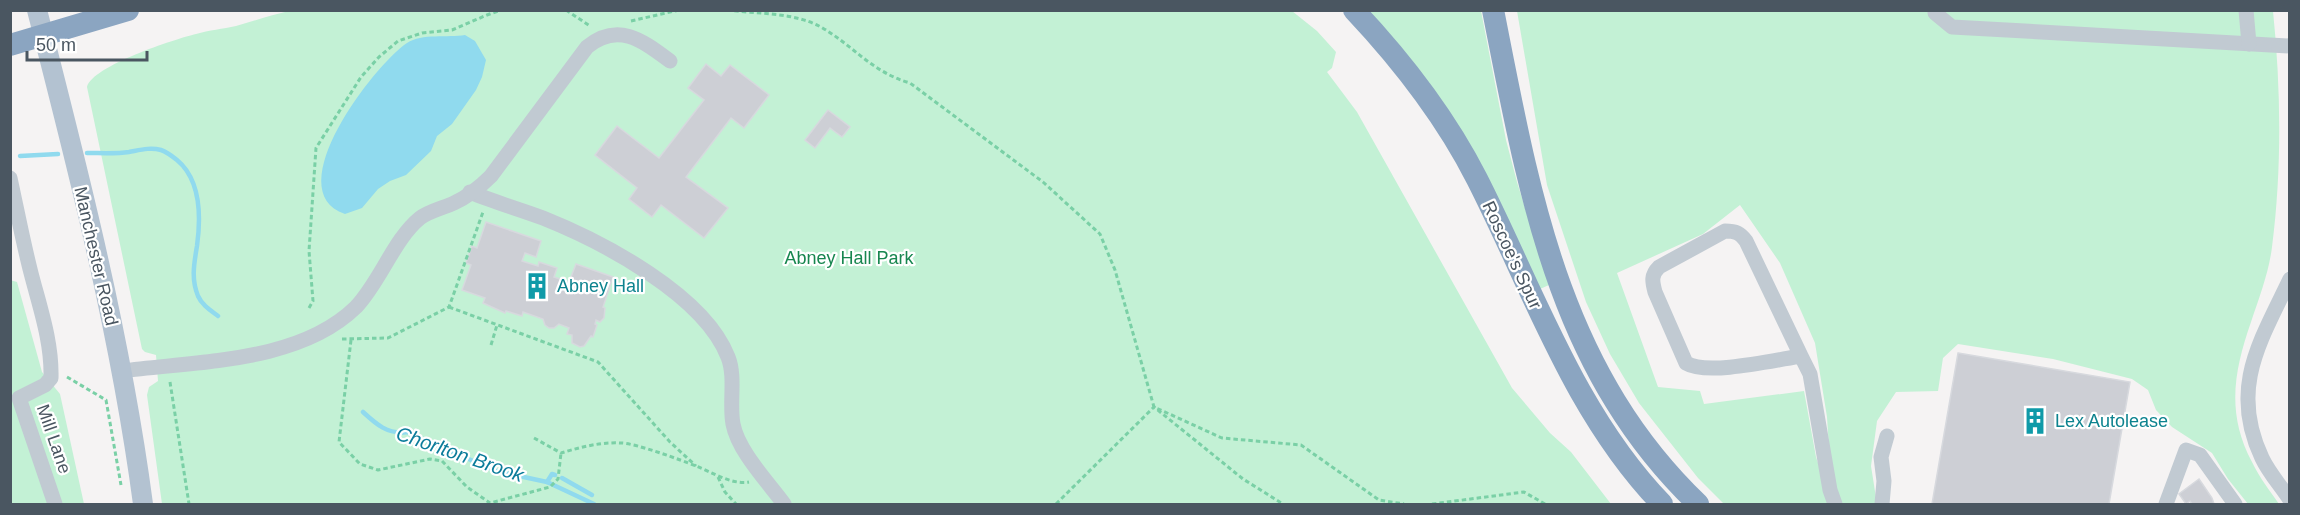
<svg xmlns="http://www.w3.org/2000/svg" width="2300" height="515" font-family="Helvetica,sans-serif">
<rect width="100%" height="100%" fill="#f5f3f3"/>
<g fill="#c3f1d5">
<path d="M289 11H1292L1317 31 1336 52 1332 68 1327 72 1357 112 1512 388 1550 433 1571 452 1611 504H162L147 395 149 387 158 381 156 355 145 352 142 349 87 87C92 66 175 39 196 34 209 30 223 29 236 26 254 21 271 15 289 11Z"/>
<path d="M1367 11H1481L1506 140 1517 182 1549 285 1540 289Z"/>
<path d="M1517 11H2273C2281 89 2282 169 2272 247 2269 272 2259 298 2251 322 2234 371 2226 413 2252 462 2259 477 2270 491 2279 504H2248L2228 479 2212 453 2172 427 2156 410 2148 390 2132 379 2053 359 1958 344 1943 358 1938 391 1896 392 1877 421 1871 466 1877 504H1839L1831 480 1827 417 1815 343 1780 263 1740 205 1703 234 1617 273 1658 387 1700 391 1704 404 1804 391 1816 457 1832 504H1724L1698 478 1639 403 1610 354 1586 302 1547 185Z"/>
<path d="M10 280 17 282 42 372 60 394 84 504H11Z"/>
</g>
<path fill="#90daee" d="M465 35 475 41 486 60 482 77 476 90 452 124 437 136 431 151 406 175 390 181 378 189 362 208 345 214C277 191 374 65 407 43 422 33 448 38 465 35Z"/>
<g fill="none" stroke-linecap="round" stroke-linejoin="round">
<g stroke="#90daee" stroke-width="4.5">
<path d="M87 153C101 153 116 154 129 152 140 150 150 147 161 150 167 152 172 156 177 160 201 180 201 217 197 246 194 264 191 279 198 296 202 305 210 310 218 316"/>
<path d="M20 156 58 154"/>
<path d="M363 412C376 424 388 435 407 432L496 471 547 482 594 504"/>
<path d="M562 478 592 495"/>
<path d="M547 482 552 474 555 475"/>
</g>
</g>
<g fill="#cdcfd5" stroke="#d7d9de" stroke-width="1.5">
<path d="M706 64 721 76 730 65 769 95 744 128 731 118 686 177 728 208 704 238 661 205 652 217 629 199 637 188 595 155 617 126 659 158 704 100 688 88Z"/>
<path d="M828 110 850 127 842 137 830 128 815 148 805 140Z"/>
<path d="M486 222 541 241 536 257 525 253 522 261 538 266 539 262 557 268 554 277 569 282 576 264 613 277 603 307 605 308 604 318 600 322 596 320 595 324 597 325 593 337 591 336 584 346 580 347 572 343V335L567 334 569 328 559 324 554 328H549L545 325 543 319 523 312 522 316 506 311 505 313 483 303 485 298 462 290 471 265 466 263 472 246 477 248Z"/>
<path d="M1958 353 2130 382 2109 504H1932Z"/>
<path d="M2199 479 2212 498 2214 504H2192L2190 501 2186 504 2179 494Z"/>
</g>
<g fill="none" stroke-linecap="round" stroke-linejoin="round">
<g stroke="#7ad0a6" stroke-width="3" stroke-dasharray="4.5 3" stroke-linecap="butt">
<path d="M566 10 590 26"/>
<path d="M727 10C756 14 792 12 819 26 852 44 871 72 910 83L1043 182 1100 234 1115 270 1154 407 1222 438 1301 445 1379 500 1404 504"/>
<path d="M631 21 679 10"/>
<path d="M449 307 598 362 670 442 696 466"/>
<path d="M309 308 313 301 309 251 316 148 361 77 379 57 398 41 422 33 452 30 487 15 501 10"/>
<path d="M342 339 388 338 449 307 483 212"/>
<path d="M351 340 339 442 360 464 378 470 430 459 442 461 467 487 490 503 550 487 558 479 561 453"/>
<path d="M491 345 497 325"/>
<path d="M67 377 106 400 121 485"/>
<path d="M170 382 189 504"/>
<path d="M534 438 561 453C581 447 600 442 621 443 635 443 681 460 696 466 712 472 731 485 749 482"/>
<path d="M718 477 725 492 736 504"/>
<path d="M1056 504 1154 407 1243 479 1283 504"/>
<path d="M1432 504 1524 492 1545 504"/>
</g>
<g stroke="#c1cad2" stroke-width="15">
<path d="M1935 10V13L1952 27 2290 46"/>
<path d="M2246 10 2249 44"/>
<path d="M10 178C17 210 23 242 31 273 40 308 52 342 51 378L45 385 19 398 55 504"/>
<path d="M470 192C494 202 519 209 543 218 603 242 704 295 728 357 736 377 729 403 733 424 738 451 768 482 784 504"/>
<path d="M2290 279C2260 342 2229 388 2262 458 2269 473 2281 486 2290 500"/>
<path d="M1801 356C1775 360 1707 376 1686 363L1655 292C1652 281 1651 275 1659 267L1725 231C1736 231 1740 233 1746 241L1801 356 1810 374 1830 490 1835 504"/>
<path d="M122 371C197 361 299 363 356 307 380 282 394 239 420 218 429 211 443 208 454 203 467 197 480 187 491 176L587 47C618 21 643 41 670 61"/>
<path d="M1882 504 1884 481 1881 457 1887 436"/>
<path d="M2166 504 2186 450 2200 455 2235 504"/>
</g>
<path stroke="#b3c2d1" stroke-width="20" d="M37 10C79 173 121 338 143 504"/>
<g stroke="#8ba5c1" stroke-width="22">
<path d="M1354 10C1402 61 1445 116 1477 179 1533 289 1574 413 1662 504"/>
<path d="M1493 10C1529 192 1558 370 1698 504"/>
<path d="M10 45 128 10"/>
</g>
</g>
<defs>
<symbol id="building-bare" viewBox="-9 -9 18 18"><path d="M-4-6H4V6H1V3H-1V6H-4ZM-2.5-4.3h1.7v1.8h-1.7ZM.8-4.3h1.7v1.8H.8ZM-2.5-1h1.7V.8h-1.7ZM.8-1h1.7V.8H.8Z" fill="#0f9aa8" stroke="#fff" stroke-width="2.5" paint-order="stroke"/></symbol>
</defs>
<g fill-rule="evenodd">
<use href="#building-bare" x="518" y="267" width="38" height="38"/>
<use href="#building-bare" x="2016" y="402" width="38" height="38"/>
</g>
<g text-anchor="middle" stroke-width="4.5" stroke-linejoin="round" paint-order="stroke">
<g font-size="18" fill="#4a5661" stroke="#fff">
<text transform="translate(1512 255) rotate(65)" y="6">Roscoe's Spur</text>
<text transform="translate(96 256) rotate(77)" y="6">Manchester Road</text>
<text transform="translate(54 439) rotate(71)" y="6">Mill Lane</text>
</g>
<g font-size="18" fill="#17864f" stroke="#fff">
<text x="849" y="264">Abney Hall Park</text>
</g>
<g font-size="18" fill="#0d838f" stroke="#fff" text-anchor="start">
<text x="557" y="292">Abney Hall</text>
<text x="2055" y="427">Lex Autolease</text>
</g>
<g font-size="20" font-style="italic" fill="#0c7c9b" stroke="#fff">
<text transform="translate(460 454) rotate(19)" y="7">Chorlton Brook</text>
</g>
</g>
<rect width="2300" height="515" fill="none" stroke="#4a5661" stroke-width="24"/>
<path d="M27 51v9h120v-9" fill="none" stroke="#4a5661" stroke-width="3"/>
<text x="36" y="51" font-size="18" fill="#4a5661" stroke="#ffffff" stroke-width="4.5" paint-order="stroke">50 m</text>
</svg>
